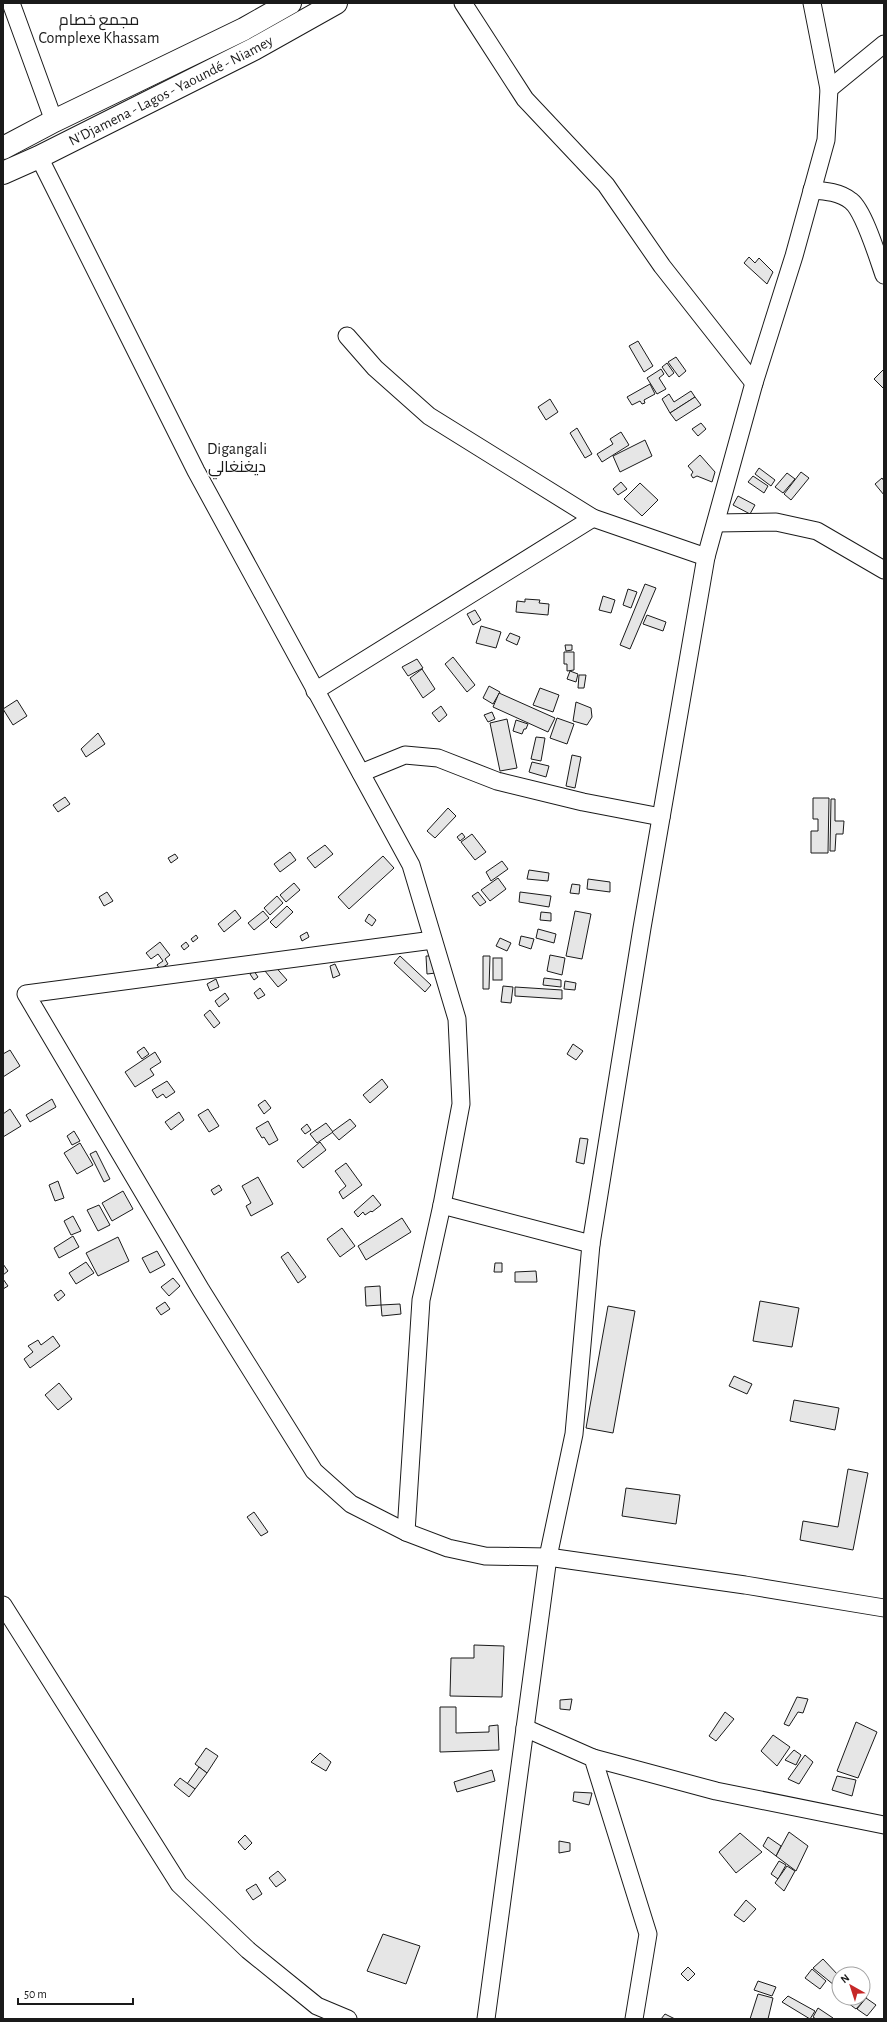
<svg xmlns="http://www.w3.org/2000/svg" width="887" height="2022" font-family="'Alegreya Sans',Cairo,sans-serif">
<rect width="100%" height="100%" fill="#fff"/>
<g fill="#e6e6e6" stroke="#1a1a1a">
<path d="M749 257 755 263 759 258 773 272 767 284 744 263Z"/>
<path d="M638 341 653 366 644 372 629 346Z"/>
<path d="M676 357 686 371 679 377 668 362Z"/>
<path d="M667 363 674 373 669 377 662 367Z"/>
<path d="M661 369 664 374 659 378 666 389 657 394 647 378Z"/>
<path d="M884 369V389L874 379Z"/>
<path d="M650 384 655 394 644 400 645 403 642 404 640 401 632 405 627 397Z"/>
<path d="M691 391 695 397 670 413 662 399 669 394 674 402Z"/>
<path d="M695 397 701 405 676 421 670 413Z"/>
<path d="M550 399 558 412 546 420 538 407Z"/>
<path d="M701 423 706 429 698 436 692 429Z"/>
<path d="M577 428 592 454 585 458 570 433Z"/>
<path d="M621 432 629 445 602 462 597 454 613 444 610 439Z"/>
<path d="M645 440 652 456 620 472 613 456Z"/>
<path d="M700 455 715 472 712 482 697 476 693 478 691 475 693 472 688 466Z"/>
<path d="M759 468 775 480 771 486 755 474Z"/>
<path d="M801 472 809 478 791 500 784 494Z"/>
<path d="M787 473 795 479 783 493 775 487Z"/>
<path d="M753 476 768 486 764 493 748 482Z"/>
<path d="M882 478 884 481V495L875 484Z"/>
<path d="M621 482 627 489 618 495 613 489Z"/>
<path d="M640 483 658 500 642 516 624 499Z"/>
<path d="M738 496 755 505 750 514 733 505Z"/>
<path d="M645 584 656 588 630 649 620 645Z"/>
<path d="M628 589 637 592 631 608 623 605Z"/>
<path d="M603 596 615 600 611 613 599 610Z"/>
<path d="M525 599 540 600 539 603 549 604 548 615 516 612 517 601 525 602Z"/>
<path d="M475 610 481 620 473 625 467 614Z"/>
<path d="M647 615 666 622 663 631 643 624Z"/>
<path d="M481 626 501 632 496 648 476 643Z"/>
<path d="M510 633 520 637 517 645 506 640Z"/>
<path d="M565 645H572V650L566 651Z"/>
<path d="M564 652H574V670L567 671V664H564Z"/>
<path d="M453 657 475 685 467 692 445 664Z"/>
<path d="M417 659 423 668 408 676 402 667Z"/>
<path d="M422 669 435 689 423 698 410 678Z"/>
<path d="M570 671 578 674 576 682 567 679Z"/>
<path d="M579 675H586L584 688H578Z"/>
<path d="M489 686 500 692 493 704 483 698Z"/>
<path d="M540 688 559 695 553 712 533 705Z"/>
<path d="M499 693 555 718 548 732 493 707Z"/>
<path d="M17 700 27 716 13 725 3 709Z"/>
<path d="M576 702 591 708 592 717 587 725 573 721Z"/>
<path d="M441 706 447 715 439 722 432 713Z"/>
<path d="M492 712 495 719 488 722 484 715Z"/>
<path d="M557 718 574 724 567 744 550 738Z"/>
<path d="M507 719 517 768 500 771 490 723Z"/>
<path d="M516 720 528 724 526 729H524L522 734 513 731Z"/>
<path d="M98 733 105 744 86 757 81 749Z"/>
<path d="M536 737 545 738 541 761 531 759Z"/>
<path d="M572 755 581 757 575 788 566 786Z"/>
<path d="M532 762 549 766 546 777 529 772Z"/>
<path d="M65 797 70 804 58 812 53 805Z"/>
<path d="M813 798H829L828 853H811V831H818V819H813Z"/>
<path d="M831 799H835V821H844L843 834H836L835 851H830Z"/>
<path d="M448 808 456 816 435 838 427 831Z"/>
<path d="M462 833 465 837 460 841 457 837Z"/>
<path d="M472 834 486 852 475 860 461 842Z"/>
<path d="M325 845 333 854 315 868 307 858Z"/>
<path d="M290 852 296 860 280 872 274 864Z"/>
<path d="M175 854 178 858 171 863 168 858Z"/>
<path d="M383 856 394 868 349 909 338 897Z"/>
<path d="M502 861 508 869 491 881 486 872Z"/>
<path d="M529 870 549 873 548 881 527 879Z"/>
<path d="M498 878 506 889 490 901 481 890Z"/>
<path d="M588 879 610 882V892L587 889Z"/>
<path d="M294 883 300 890 286 902 280 895Z"/>
<path d="M572 884 580 885 579 894 570 893Z"/>
<path d="M107 892 113 901 104 906 99 897Z"/>
<path d="M478 892 486 902 480 906 472 896Z"/>
<path d="M520 892 551 896 549 907 519 902Z"/>
<path d="M277 896 283 903 270 915 264 908Z"/>
<path d="M287 906 293 912 276 928 270 922Z"/>
<path d="M235 910 241 918 224 932 218 924Z"/>
<path d="M263 911 269 918 254 930 248 923Z"/>
<path d="M575 911 591 914 582 959 566 956Z"/>
<path d="M541 912 551 913V921L540 920Z"/>
<path d="M369 914 376 920 372 926 365 921Z"/>
<path d="M538 929 556 934 554 943 536 938Z"/>
<path d="M307 932 309 937 302 941 300 936Z"/>
<path d="M196 935 198 938 193 942 191 939Z"/>
<path d="M521 936 534 939 531 949 519 945Z"/>
<path d="M500 938 511 943 507 951 496 946Z"/>
<path d="M160 942 170 955 165 959 168 964 160 969 157 965 163 961 158 954 151 959 146 953Z"/>
<path d="M186 942 189 946 184 950 181 946Z"/>
<path d="M550 955 565 958 562 975 547 971Z"/>
<path d="M400 956 431 985 425 992 394 963Z"/>
<path d="M426 956H435L436 973 427 974Z"/>
<path d="M483 956H490L489 989H483Z"/>
<rect x="493" y="958" width="9" height="22"/>
<path d="M273 964 287 980 278 987 265 971Z"/>
<path d="M335 964 340 975 333 978 330 966Z"/>
<path d="M254 971 258 977 254 980 250 974Z"/>
<path d="M544 978 561 980V987L543 985Z"/>
<path d="M216 979 219 987 210 991 207 984Z"/>
<path d="M565 981 576 983 575 990 564 989Z"/>
<path d="M503 986 513 987 511 1003 501 1002Z"/>
<path d="M515 987 562 990V999L515 996Z"/>
<path d="M260 988 265 995 258 999 254 993Z"/>
<path d="M225 993 229 999 219 1007 215 1001Z"/>
<path d="M210 1010 220 1023 214 1028 204 1015Z"/>
<path d="M573 1044 583 1051 576 1060 567 1054Z"/>
<path d="M144 1047 149 1054 142 1059 137 1052Z"/>
<path d="M10 1050 20 1066 3 1077V1054Z"/>
<path d="M155 1052 161 1062 150 1069 154 1075 135 1087 125 1072Z"/>
<path d="M382 1079 388 1087 370 1103 363 1095Z"/>
<path d="M167 1081 175 1092 166 1098 163 1094 157 1098 152 1090Z"/>
<path d="M52 1099 56 1107 30 1122 26 1115Z"/>
<path d="M265 1100 271 1108 264 1114 258 1105Z"/>
<path d="M10 1109 21 1126 3 1137V1114Z"/>
<path d="M208 1109 219 1126 209 1132 198 1115Z"/>
<path d="M179 1112 184 1120 171 1130 165 1122Z"/>
<path d="M350 1119 356 1126 339 1140 332 1132Z"/>
<path d="M268 1121 278 1140 269 1145 264 1137 262 1138 256 1128Z"/>
<path d="M326 1123 333 1132 317 1143 310 1134Z"/>
<path d="M307 1124 311 1130 305 1134 301 1129Z"/>
<path d="M74 1131 80 1141 72 1145 67 1136Z"/>
<path d="M580 1138 588 1139 584 1164 576 1162Z"/>
<path d="M320 1142 326 1150 303 1168 297 1161Z"/>
<path d="M80 1143 93 1165 77 1174 64 1153Z"/>
<path d="M96 1151 110 1179 104 1182 90 1154Z"/>
<path d="M346 1163 362 1185 343 1199 339 1192 346 1186 335 1171Z"/>
<path d="M258 1177 273 1204 251 1216 246 1206 251 1203 242 1186Z"/>
<path d="M58 1181 64 1198 55 1201 49 1185Z"/>
<path d="M219 1185 222 1190 214 1195 211 1190Z"/>
<path d="M123 1191 133 1209 112 1221 102 1203Z"/>
<path d="M373 1195 381 1205 372 1212 371 1211 365 1215 363 1212 358 1217 354 1212Z"/>
<path d="M99 1205 110 1225 98 1231 87 1210Z"/>
<path d="M73 1216 81 1231 71 1235 64 1221Z"/>
<path d="M402 1218 411 1232 366 1260 358 1246Z"/>
<path d="M342 1228 355 1246 340 1257 327 1239Z"/>
<path d="M73 1236 79 1247 59 1258 54 1248Z"/>
<path d="M118 1237 129 1261 98 1276 86 1253Z"/>
<path d="M157 1251 165 1265 150 1273 142 1258Z"/>
<path d="M288 1252 306 1277 298 1283 281 1257Z"/>
<path d="M86 1262 94 1273 76 1284 69 1273Z"/>
<path d="M495 1263H502V1272H494Z"/>
<path d="M3 1264 8 1271 3 1275Z"/>
<path d="M536 1271 537 1282H515V1272Z"/>
<path d="M173 1278 180 1286 169 1296 161 1287Z"/>
<path d="M3 1279 8 1286 3 1289Z"/>
<path d="M380 1286 381 1305 366 1306 365 1287Z"/>
<path d="M61 1290 65 1295 58 1301 54 1295Z"/>
<path d="M760 1301 799 1308 792 1347 753 1341Z"/>
<path d="M165 1302 170 1309 161 1315 156 1308Z"/>
<path d="M400 1304 401 1314 382 1316 381 1305Z"/>
<path d="M608 1306 635 1311 613 1433 586 1428Z"/>
<path d="M53 1336 60 1346 30 1368 24 1359 33 1352 28 1346 38 1340 41 1345Z"/>
<path d="M734 1376 752 1384 747 1394 729 1386Z"/>
<path d="M59 1383 72 1399 58 1410 45 1395Z"/>
<path d="M794 1400 839 1408 835 1430 790 1421Z"/>
<path d="M848 1469 868 1473 853 1550 800 1540 803 1521 838 1527Z"/>
<path d="M626 1488 680 1495 676 1524 622 1516Z"/>
<path d="M254 1512 268 1532 261 1536 247 1517Z"/>
<path d="M474 1645 504 1646 502 1697 450 1696 451 1658H474Z"/>
<path d="M797 1697 808 1699 803 1713 798 1712 789 1726 784 1724Z"/>
<path d="M572 1699 570 1710 560 1709V1700Z"/>
<path d="M440 1707H456V1733L489 1732V1726L498 1725 499 1750 440 1752Z"/>
<path d="M725 1712 734 1719 716 1741 709 1736Z"/>
<path d="M856 1722 877 1732 858 1778 837 1771Z"/>
<path d="M773 1735 790 1747 777 1766 761 1751Z"/>
<path d="M206 1748 218 1756 207 1773 195 1764Z"/>
<path d="M794 1750 801 1755 796 1765 785 1760Z"/>
<path d="M320 1753 331 1762 326 1771 311 1762Z"/>
<path d="M805 1755 813 1762 799 1784 788 1779Z"/>
<path d="M199 1767 207 1773 195 1789 187 1784Z"/>
<path d="M492 1770 495 1781 457 1792 454 1782Z"/>
<path d="M837 1776 856 1780 852 1796 832 1790Z"/>
<path d="M180 1778 195 1789 189 1797 174 1785Z"/>
<path d="M574 1792 592 1793 589 1805 573 1801Z"/>
<path d="M789 1832 808 1846 796 1871 776 1856Z"/>
<path d="M740 1833 762 1852 736 1873 719 1852Z"/>
<path d="M245 1835 252 1843 245 1850 238 1842Z"/>
<path d="M768 1837 781 1846 776 1856 763 1846Z"/>
<path d="M559 1841 570 1843V1851L559 1853Z"/>
<path d="M779 1861 786 1865 778 1879 771 1874Z"/>
<path d="M787 1866 795 1871 784 1891 775 1883Z"/>
<path d="M278 1871 286 1880 276 1887 269 1878Z"/>
<path d="M256 1884 262 1894 253 1900 246 1890Z"/>
<path d="M746 1900 756 1909 744 1922 734 1915Z"/>
<path d="M383 1934 420 1946 406 1984 367 1971Z"/>
<path d="M823 1959 839 1976 834 1985 813 1968Z"/>
<path d="M688 1967 695 1974 688 1981 681 1974Z"/>
<path d="M812 1969 826 1981 820 1989 805 1978Z"/>
<path d="M758 1981 776 1987 772 1996 754 1990Z"/>
<path d="M758 1994 773 1998 768 2019H750Z"/>
<path d="M863 1994 867 1997 856 2009 848 2003 853 1998H863Z"/>
<path d="M788 1996 815 2011 810 2019 782 2002Z"/>
<path d="M866 1998 876 2005 867 2016 857 2009Z"/>
<path d="M818 2008 833 2018V2019H816L813 2017Z"/>
<path d="M665 2014 675 2019H661Z"/>
</g>
<g fill="none" stroke-linecap="round" stroke-linejoin="round">
<defs>
<g id="minor">
<path d="M11 3 54 121"/>
<path d="M463 3 525 99 606 185 662 266 754 383"/>
<path d="M829 89 884 44"/>
<path d="M39 157 196 471 411 865 457 1019 461 1104 442 1205 421 1300 406 1532"/>
<path d="M812 190C826 191 840 192 851 201 864 211 878 258 884 275"/>
<path d="M347 336 375 368 429 416 593 518 706 557"/>
<path d="M716 523 776 522 817 531 884 570"/>
<path d="M315 691 593 518"/>
<path d="M361 773 405 755 438 758 497 781 583 802 661 817"/>
<path d="M433 940 26 994 201 1290 314 1471 351 1504 406 1532 448 1548 485 1556 548 1557 745 1585 884 1608"/>
<path d="M442 1205 591 1244"/>
<path d="M3 1605 179 1884 248 1950 317 2006 348 2019"/>
<path d="M525 1728 593 1758 648 1934 634 2019"/>
<path d="M593 1758 716 1791 884 1825"/>
<path d="M486 2019 548 1557 574 1434 591 1244 642 928 706 557 754 383 794 256 826 140 829 89 812 3"/>
</g>
<g id="highway">
<path d="M3 148 54 121 244 29 290 3"/>
<path id="s1" d="M3 173 39 157 254 49 336 3"/>
</g>
</defs>
<use href="#minor" stroke="#1a1a1a" stroke-width="19"/>
<use href="#highway" stroke="#1a1a1a" stroke-width="24"/>
<use href="#minor" stroke="#fff" stroke-width="17"/>
<use href="#highway" stroke="#fff" stroke-width="22"/>
</g>
<g text-anchor="middle" stroke-width="3" stroke-linejoin="round" paint-order="stroke">
<g font-size="15" fill="#1a1a1a" stroke="#fff">
<text dy="5" stroke="none"><textPath href="#s1" startOffset="187">N'Djamena - Lagos - Yaoundé - Niamey</textPath></text>
</g>
<g font-size="16" fill="#1a1a1a" stroke="#fff">
<text x="99" y="25">مجمع خصام<tspan x="99" dy="18">Complexe Khassam</tspan></text>
<text x="237" y="454">Digangali<tspan x="237" dy="18">ديغنغالي</tspan></text>
</g>
</g>
<rect width="887" height="2022" fill="none" stroke="#1a1a1a" stroke-width="8"/>
<g transform="translate(851 1986) rotate(321)"><circle r="19" fill="#ffffff" stroke="#a3a3a3"/>
<path d="M0-3L7 15L0 10L-7 15Z" fill="#c62828"/>
<text y="-6" font-size="11" font-weight="bold" text-anchor="middle" fill="#1a1a1a">N</text>
</g>
<path d="M18 1998v6h115v-6" fill="none" stroke="#1a1a1a" stroke-width="2"/>
<text x="24" y="1998" font-size="12" fill="#1a1a1a" stroke="#ffffff" stroke-width="3" paint-order="stroke">50 m</text>
</svg>
